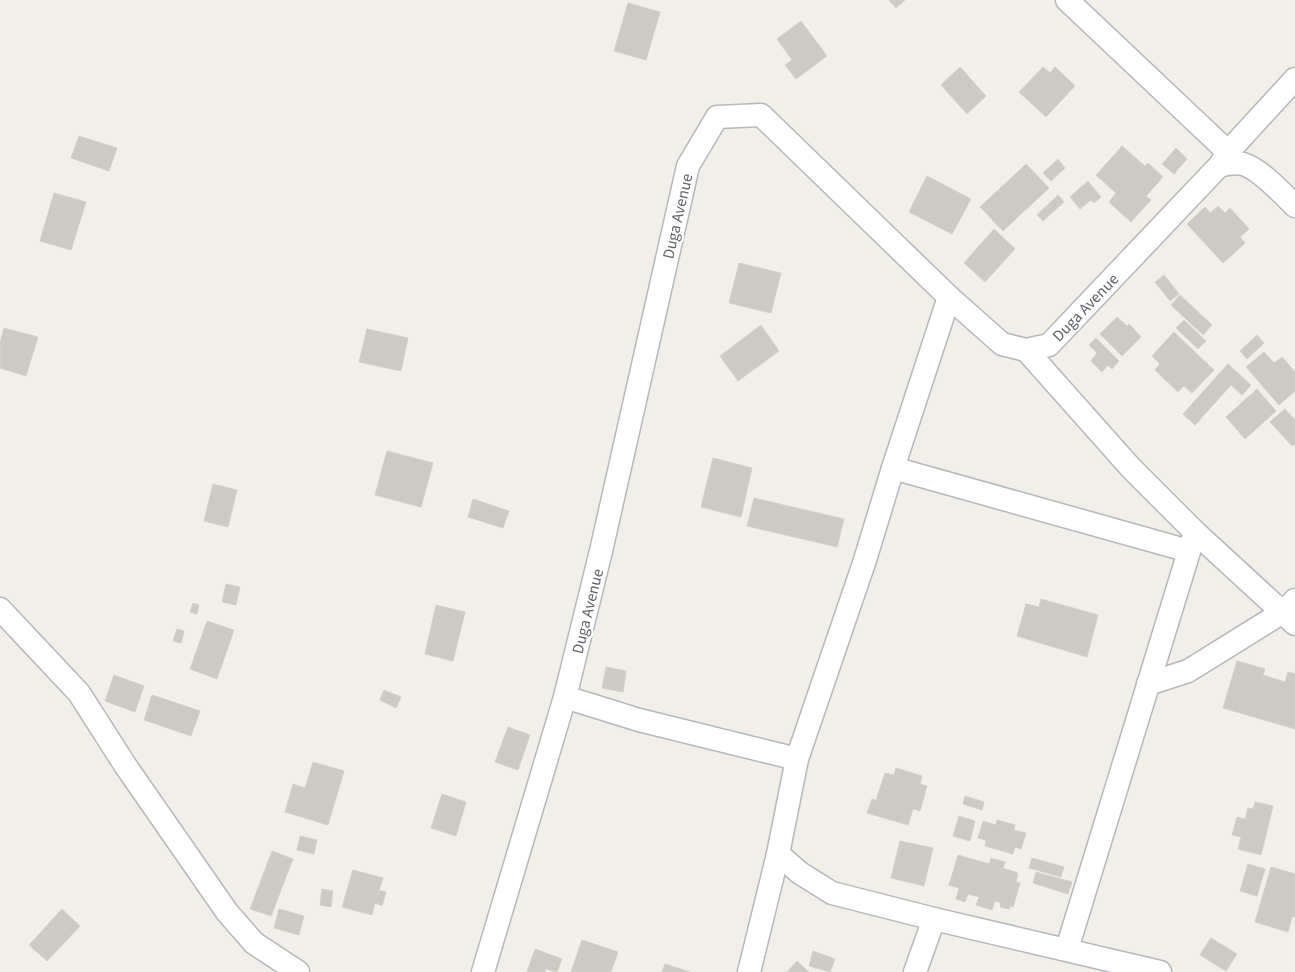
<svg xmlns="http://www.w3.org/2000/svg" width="1295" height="972" font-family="'Source Sans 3',sans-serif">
<rect width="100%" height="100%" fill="#f1efe8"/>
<g fill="#cccac5" stroke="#d6d1c6">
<path d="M889 0H905L896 8Z"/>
<path d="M628 3 660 12 646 60 614 51Z"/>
<path d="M801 21 827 56 796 79 785 65 792 60 777 39Z"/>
<path d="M960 67 986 96 967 114 941 85Z"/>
<path d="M1043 67 1050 73 1055 67 1075 86 1046 117 1019 92Z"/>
<path d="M79 136 117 148 109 171 71 158Z"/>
<path d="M1122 146 1145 166 1148 163 1163 177 1146 196 1151 200 1131 222 1109 202 1116 193 1096 175Z"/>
<path d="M1176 148 1187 159 1174 174 1162 164Z"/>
<path d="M1058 159 1065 168 1051 181 1043 173Z"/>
<path d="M1026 164 1049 188 1003 231 980 207Z"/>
<path d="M927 176 971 199 952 234 909 212Z"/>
<path d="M1088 181 1101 197 1094 203 1091 200 1080 209 1070 197Z"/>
<path d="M54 193 86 202 71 250 40 241Z"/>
<path d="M1058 195 1064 202 1043 221 1037 215Z"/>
<path d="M1218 206 1225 213 1230 208 1249 229 1240 237 1245 243 1223 263 1187 224 1205 207 1210 213Z"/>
<path d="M994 229 1015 249 985 282 964 263Z"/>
<path d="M739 263 781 273 771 313 729 303Z"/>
<path d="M1164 275 1179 294 1170 301 1155 282Z"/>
<path d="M1180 295 1212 325 1203 335 1171 305Z"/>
<path d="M1117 317 1127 326 1129 324 1141 337 1122 356 1100 334Z"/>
<path d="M1184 320 1206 341 1198 349 1176 328Z"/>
<path d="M761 325 779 351 738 381 720 356Z"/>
<path d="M4 328 38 337 26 376 0 368V343Z"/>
<path d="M367 329 408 338 401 371 359 362Z"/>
<path d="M1174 332 1214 370 1192 393 1184 386 1178 392 1155 370 1160 364 1152 356Z"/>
<path d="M1257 335 1264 343 1247 359 1240 351Z"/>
<path d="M1096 338 1119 361 1112 369 1108 365 1102 372 1091 361 1097 353 1089 345Z"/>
<path d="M1264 352 1274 363 1282 357 1295 372V391L1279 405 1246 367Z"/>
<path d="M1228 364 1251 385 1242 395 1231 385 1195 425 1183 414Z"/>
<path d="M1257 389 1276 411 1245 439 1226 417Z"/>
<path d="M1285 409 1295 420V444L1292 446 1270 422Z"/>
<path d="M387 451 433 463 421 507 375 495Z"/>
<path d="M713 458 752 468 741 517 701 507Z"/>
<path d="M213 484 237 490 228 527 204 521Z"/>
<path d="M754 498 844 519 837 547 747 526Z"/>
<path d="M473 499 509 511 503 528 468 517Z"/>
<path d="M226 584 240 587 236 605 222 602Z"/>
<path d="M1041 599 1098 615 1087 657 1017 636 1026 604 1039 607Z"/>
<path d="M193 603 199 605 197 614 190 612Z"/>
<path d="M436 605 465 612 453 661 425 654Z"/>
<path d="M207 621 234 630 217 679 190 669Z"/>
<path d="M177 629 184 631 181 643 173 641Z"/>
<path d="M1237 661 1265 669 1263 675 1285 682 1288 672 1295 674V729L1223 708Z"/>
<path d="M606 667 626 671 623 692 602 688Z"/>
<path d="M114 675 144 686 135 712 105 701Z"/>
<path d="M384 690 401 697 396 708 380 700Z"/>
<path d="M152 695 200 711 191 736 144 720Z"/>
<path d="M508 727 530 735 518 770 495 762Z"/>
<path d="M313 762 344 771 328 825 285 812 293 784 305 788Z"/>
<path d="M896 768 922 776 920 784 927 786 920 811 913 809 908 825 867 813 872 799 876 800 885 773 894 775Z"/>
<path d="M442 794 466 802 456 836 431 828Z"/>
<path d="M965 796 984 802 982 810 963 804Z"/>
<path d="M1255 802 1273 806 1261 855 1238 849 1241 837 1232 835 1237 817 1245 819 1248 808 1253 809Z"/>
<path d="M959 816 975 821 970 841 953 836Z"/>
<path d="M997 820 1015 825 1014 830 1026 833 1021 849 1015 847 1013 854 985 846 986 840 978 838 983 821 996 825Z"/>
<path d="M300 836 317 840 314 854 297 850Z"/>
<path d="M900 841 933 848 924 886 891 878Z"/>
<path d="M272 851 293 859 271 916 250 909Z"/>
<path d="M958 855 989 864 991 858 1005 862 1003 868 1018 873 1016 882 1020 883 1013 907 1010 906 1009 909 1000 907 1001 903 995 901 992 910 976 905 979 897 968 894 965 902 956 899 959 888 949 885Z"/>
<path d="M1032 858 1064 867 1061 877 1029 868Z"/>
<path d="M1248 864 1265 869 1257 896 1240 891Z"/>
<path d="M1271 867 1295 874V917H1292L1288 932 1255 922Z"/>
<path d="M353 870 383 878 379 890 386 892 382 906 375 903 372 915 342 907Z"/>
<path d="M1036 872 1072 882 1068 894 1033 883Z"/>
<path d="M322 889 333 891 331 907 320 905Z"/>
<path d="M62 909 80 926 47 961 29 945Z"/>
<path d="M279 909 304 916 299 935 274 928Z"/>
<path d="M1211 938 1237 954 1226 971 1200 955Z"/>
<path d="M582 940 618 952 611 972H571Z"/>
<path d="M535 949 562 959 557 972 546 969 545 972H527Z"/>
<path d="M813 951 835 959 830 972 809 966Z"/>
<path d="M797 961 809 972H787Z"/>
<path d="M665 964 690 972H662Z"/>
</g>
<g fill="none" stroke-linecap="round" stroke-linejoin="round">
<defs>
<g id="minor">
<path d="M1067 0 1228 152"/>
<path d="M1220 165 1228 152 1295 79"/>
<path d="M1026 350 1131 468 1195 532 1295 624"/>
<path d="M893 468 1189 551"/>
<path d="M0 609 79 693 125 765 227 912 254 943 298 972"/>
<path d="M1148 684 1188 671 1283 612 1295 600"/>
<path d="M565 697 639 720 797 759"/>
<path d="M778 854 800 873 832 893 934 919 1160 972"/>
<path d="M1067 949 1195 532"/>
<path d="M483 972 565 697 601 551 688 166 717 117 761 115 949 297 1002 344 1026 350 1049 345 1219 166C1227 164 1235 162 1243 164 1260 169 1282 193 1295 206"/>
<path d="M749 972 778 854 797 759 865 560 893 468 949 297"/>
<path d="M915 972 934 919"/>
</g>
</defs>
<use href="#minor" stroke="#b5b8bc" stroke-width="25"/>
<use href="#minor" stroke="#fff" stroke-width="22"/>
</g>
<g text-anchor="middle" stroke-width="4.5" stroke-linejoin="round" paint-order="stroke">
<g font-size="16" fill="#5f6368" stroke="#fff">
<text transform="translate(677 216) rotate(-77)" y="6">Duga Avenue</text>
<text transform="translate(1085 307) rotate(-46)" y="6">Duga Avenue</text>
<text transform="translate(587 611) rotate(-76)" y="6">Duga Avenue</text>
</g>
</g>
</svg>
